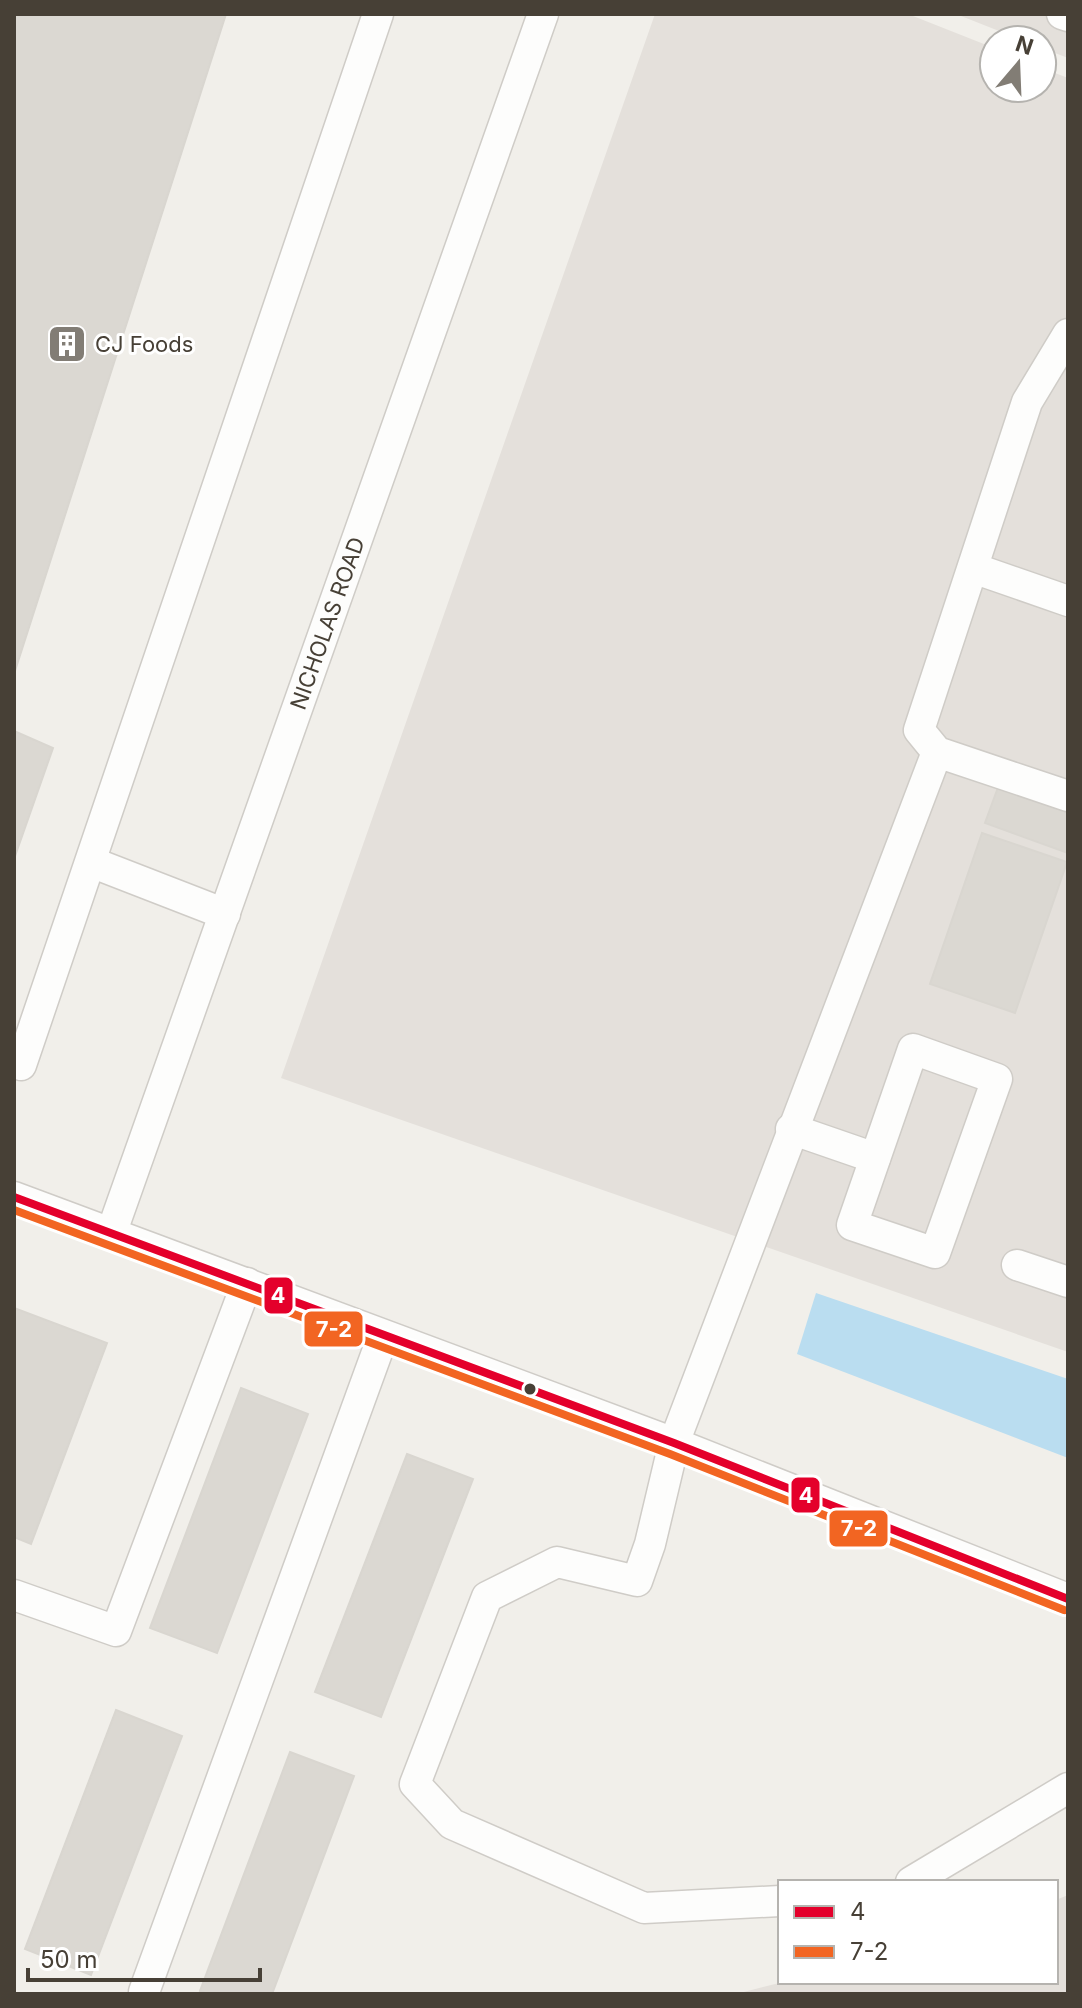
<svg xmlns="http://www.w3.org/2000/svg" width="1082" height="2008" font-family="Inter,sans-serif">
<rect width="100%" height="100%" fill="#f1efea"/>
<g fill="#e4e0db">
<path d="M655 14H908L994 48V88H1042V68L1068 78V1352L281 1078Z"/>
<path d="M956 14H1068V58L1042 48V40H1022Z"/>
<path d="M1068 1895V1994H736L783 1982H1056V1900Z"/>
</g>
<path fill="#baddf0" d="M816 1293 1068 1379V1458L797 1354Z"/>
<g fill="#dbd8d2" stroke="#d9d6d0" stroke-width="2">
<path d="M14 14H226L14 674Z"/>
<path d="M14 731 53 748 14 859Z"/>
<path d="M1000 782 1068 806V853L985 823Z"/>
<path d="M982 833 1067 862 1015 1013 930 984Z"/>
<path d="M14 1308 107 1343 31 1544 14 1537Z"/>
<path d="M241 1388 308 1414 217 1653 150 1628Z"/>
<path d="M407 1454 473 1479 381 1717 315 1692Z"/>
<path d="M116 1710 182 1736 91 1975 25 1949Z"/>
<path d="M290 1752 354 1776 272 1994H207L200 1991Z"/>
</g>
<g fill="none" stroke-linecap="round" stroke-linejoin="round">
<defs>
<g id="minor">
<path d="M1062 14 1068 16"/>
<path d="M1068 334 1027 402 919 730 937 752 1068 796"/>
<path d="M973 568 1068 601"/>
<path d="M91 862 225 914"/>
<path d="M913 1049 997 1079 935 1253 852 1225Z"/>
<path d="M21 1065 378 14"/>
<path d="M791 1129 875 1158"/>
<path d="M14 1197 674 1443 1068 1599"/>
<path id="s1" d="M111 1234 543 14"/>
<path d="M1017 1265 1068 1282"/>
<path d="M14 1595 116 1631 247 1283"/>
<path d="M911 1882 1068 1788"/>
<path d="M780 1901 644 1908 452 1824 415 1784 487 1597 557 1562 637 1581 650 1544 674 1443 937 752"/>
<path d="M144 1992 383 1336"/>
</g>
</defs>
<use href="#minor" stroke="#cfccc7" stroke-width="33"/>
<use href="#minor" stroke="#fdfdfc" stroke-width="30"/>
<defs>
<path id="bus-1" d="M14 1197 674 1443 1068 1599"/>
<path id="bus-2" d="M14 1210 670 1454 1064 1610"/>
</defs>
<use href="#bus-1" stroke="#fff" stroke-width="14"/>
<use href="#bus-2" stroke="#fff" stroke-width="14"/>
<use href="#bus-1" stroke="#e4002b" stroke-width="8"/>
<use href="#bus-2" stroke="#f26522" stroke-width="8"/>
</g>
<defs>
<symbol id="building-square" viewBox="-11 -11 22 22"><rect x="-9" y="-9" width="18" height="18" rx="4" fill="#827d75" stroke="#fff"/><path d="M-4-6H4V6H1V3H-1V6H-4ZM-2.5-4.3h1.7v1.8h-1.7ZM.8-4.3h1.7v1.8H.8ZM-2.5-1h1.7V.8h-1.7ZM.8-1h1.7V.8H.8Z" fill="#fff"/></symbol>
</defs>
<g fill-rule="evenodd">
<use href="#building-square" x="45" y="322" width="44" height="44"/>
</g>
<circle fill="#474036" stroke="#fff" stroke-width="3" cx="530" cy="1389" r="7"/>
<g text-anchor="middle" stroke-width="6" stroke-linejoin="round" paint-order="stroke">
<g font-size="22" fill="#474036" stroke="#fff" text-anchor="start">
<text x="95" y="352">CJ Foods</text>
</g>
<g font-size="22" fill="#474036" stroke="#fff">
<text dy="8" stroke="none"><textPath href="#s1" startOffset="648">NICHOLAS ROAD</textPath></text>
</g>
</g>
<g stroke="#fff" stroke-width="3">
<rect x="263" y="1276" width="31" height="39" rx="8" fill="#e4002b"/>
<rect x="303" y="1310" width="61" height="38" rx="8" fill="#f26522"/>
<rect x="790" y="1476" width="31" height="38" rx="8" fill="#e4002b"/>
<rect x="828" y="1509" width="61" height="39" rx="8" fill="#f26522"/>
</g>
<g font-size="22" text-anchor="middle" font-weight="bold" fill="#fff">
<text x="278" y="1303">4</text>
<text x="334" y="1337">7-2</text>
<text x="806" y="1503">4</text>
<text x="859" y="1536">7-2</text>
</g>
<rect width="1082" height="2008" fill="none" stroke="#474036" stroke-width="32"/>
<rect x="778" y="1880" width="280" height="104" fill="#ffffff" stroke="#b5b3af" stroke-width="2"/>
<rect x="794" y="1906" width="40" height="12" fill="#e4002b" stroke="#b5b3af" stroke-width="2"/>
<text x="850" y="1920" font-size="24" fill="#474036">4</text>
<rect x="794" y="1946" width="40" height="12" fill="#f26522" stroke="#b5b3af" stroke-width="2"/>
<text x="850" y="1960" font-size="24" fill="#474036">7-2</text>
<g transform="translate(1018 64) rotate(19)"><circle r="38" fill="#ffffff" stroke="#b5b3af" stroke-width="2"/>
<path d="M0-6L14 30L0 20L-14 30Z" fill="#827d75"/>
<text y="-12" font-size="22" font-weight="bold" text-anchor="middle" fill="#474036">N</text>
</g>
<path d="M28 1968v12h232v-12" fill="none" stroke="#474036" stroke-width="4"/>
<text x="40" y="1968" font-size="24" fill="#474036" stroke="#ffffff" stroke-width="6" paint-order="stroke">50 m</text>
</svg>
